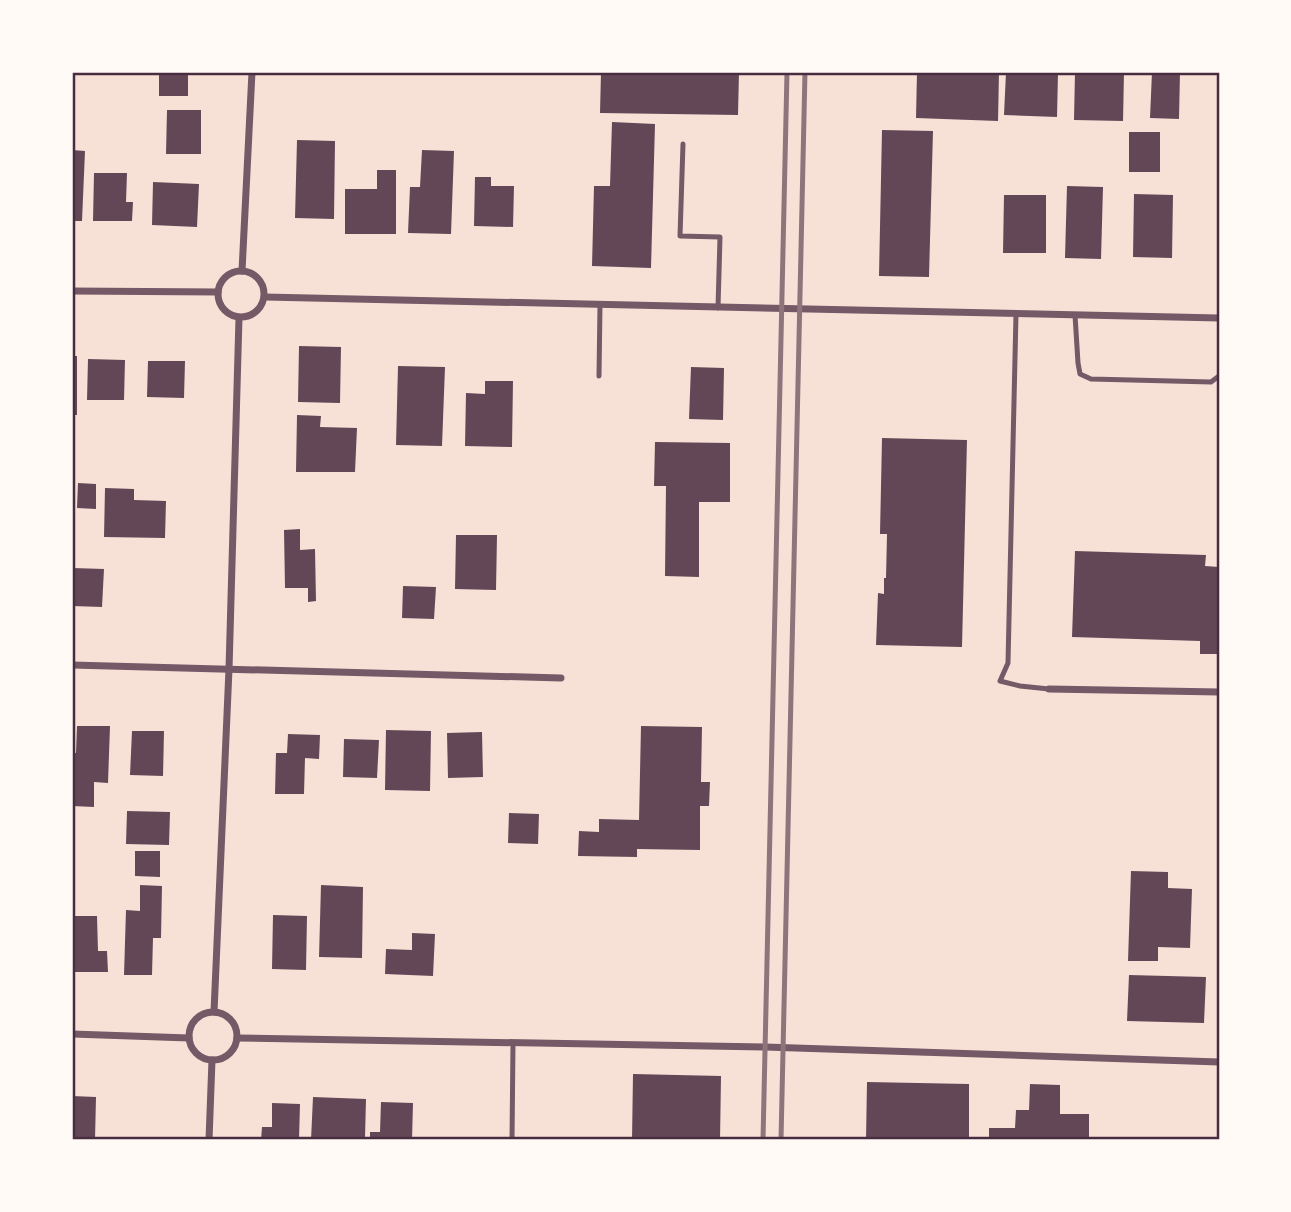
<svg xmlns="http://www.w3.org/2000/svg" width="1291" height="1212" font-family="Signika,sans-serif">
<rect width="100%" height="100%" fill="#f7e1d7"/>
<g fill="#644757">
<path d="M601 72H739L738 115 600 113Z"/>
<path d="M917 72H999L998 121 916 118Z"/>
<path d="M1006 72 1058 73 1057 117 1004 115Z"/>
<path d="M1075 72H1124L1123 121 1074 120Z"/>
<path d="M1152 72H1180L1179 119 1150 118Z"/>
<rect x="159" y="74" width="29" height="22"/>
<path d="M167 110H201V154H166Z"/>
<path d="M612 122 655 124 651 268 592 266 594 186H610Z"/>
<path d="M882 130 933 131 929 277 879 276Z"/>
<rect x="1129" y="132" width="31" height="40"/>
<path d="M297 140 335 141 334 219 295 218Z"/>
<path d="M72 150 85 151 82 221H72Z"/>
<path d="M422 150 454 151 451 234 408 233 410 187H420Z"/>
<path d="M377 170H396V234H345V189H377Z"/>
<path d="M94 173H127L126 202H133L132 221H93Z"/>
<path d="M475 177H491V186H514L513 227 474 226Z"/>
<path d="M153 182 199 184 197 227 152 225Z"/>
<path d="M1067 186 1103 187 1101 259 1065 258Z"/>
<path d="M1134 194 1173 195 1172 258 1133 257Z"/>
<path d="M1004 195H1046V253H1003Z"/>
<path d="M299 346 341 347 340 403 298 402Z"/>
<rect x="72" y="356" width="5" height="59"/>
<path d="M88 359 125 360 124 400H87Z"/>
<path d="M148 361H185L184 398 147 397Z"/>
<path d="M398 366 445 367 442 446 396 445Z"/>
<path d="M691 367 724 368 723 420 689 419Z"/>
<path d="M485 381H513L512 447 465 446 466 393 485 394Z"/>
<path d="M297 415 321 416 320 427 357 428 355 472H296Z"/>
<path d="M882 438 967 440 962 647 876 645 878 593 884 594V578H886L887 534H880Z"/>
<path d="M655 442 730 443V502H699V577L665 576 666 486H654Z"/>
<path d="M78 483 96 484V509L77 508Z"/>
<path d="M105 488 134 489V500L166 501 165 538 104 537Z"/>
<path d="M300 529V550L315 549 316 601 308 602V588H285L284 530Z"/>
<path d="M456 535H497L496 590 455 589Z"/>
<path d="M1075 551 1206 555 1205 566 1219 567V654H1200V641L1072 637Z"/>
<path d="M73 568 104 569 102 607 72 606Z"/>
<path d="M403 586 436 587 434 619 402 618Z"/>
<path d="M77 726H110L108 783 94 782V807L72 806V753H76Z"/>
<path d="M641 726 702 727 701 782H710L709 806H700V850L637 849V857L578 856 579 831 599 832V819L639 820Z"/>
<path d="M386 730 431 731 430 791 385 790Z"/>
<path d="M132 731H164L163 776 130 775Z"/>
<path d="M482 732 483 777 448 778 447 733Z"/>
<path d="M288 734 320 735 319 759 305 758 304 794H275L276 753H287Z"/>
<path d="M344 739 379 740 377 778 343 777Z"/>
<path d="M127 811 170 812 169 845 126 844Z"/>
<path d="M509 813 539 814 538 844 508 843Z"/>
<path d="M135 851H160V877L135 876Z"/>
<path d="M1131 871 1168 872V888L1192 889 1190 948 1158 947V961H1128Z"/>
<path d="M140 885 162 886 161 938H153L152 975H124L126 910 140 911Z"/>
<path d="M321 885 363 887 362 958 319 957Z"/>
<path d="M273 915 307 916 306 970 272 969Z"/>
<path d="M72 916H97L98 951H107L108 972H72Z"/>
<path d="M412 933 435 934 433 976 385 974 386 949 412 950Z"/>
<path d="M1129 975 1206 977 1204 1023 1127 1021Z"/>
<path d="M633 1074 721 1076 720 1140H632Z"/>
<path d="M867 1082 969 1084V1140H866Z"/>
<path d="M1030 1084 1060 1085V1114H1089V1140H989V1128H1015L1016 1110H1029Z"/>
<path d="M72 1096 96 1097 95 1140H72Z"/>
<path d="M313 1097 366 1099 365 1138 343 1137V1140H311Z"/>
<path d="M381 1102 413 1103 412 1140H370V1132H380Z"/>
<path d="M272 1103 300 1104 299 1140H261L262 1127H272Z"/>
</g>
<g fill="none" stroke-linecap="round" stroke-linejoin="round">
<g stroke="#755966" stroke-width="5">
<path d="M683 144 680 236 720 237 718 308"/>
<path d="M1016 314 1008 663 1000 681 1020 686 1049 689"/>
<path d="M1075 315 1078 363 1080 374 1091 379 1211 382 1219 376"/>
<path d="M599 376 600 305"/>
<path d="M512 1140 513 1043"/>
</g>
<g stroke="#755966" stroke-width="7">
<circle cx="241" cy="294" r="23"/>
<path d="M242 271 252 72"/>
<path d="M72 291 218 292"/>
<path d="M265 297 1219 318"/>
<path d="M72 665 561 678"/>
<path d="M1049 689 1219 692"/>
<path d="M214 1012 229 669 239 318"/>
<circle cx="213" cy="1036" r="24"/>
<path d="M72 1034 189 1038"/>
<path d="M237 1038 765 1047 1219 1062"/>
<path d="M209 1140 212 1060"/>
</g>
<g stroke="#8f747c" stroke-width="5">
<path d="M763 1140 787 72"/>
<path d="M781 1140 805 72"/>
</g>
</g>
<rect width="1291" height="1212" fill="none" stroke="#fffaf5" stroke-width="147"/>
<rect x="74" y="74" width="1144" height="1064" fill="none" stroke="#4a2c40" stroke-width="2.5"/>
</svg>
